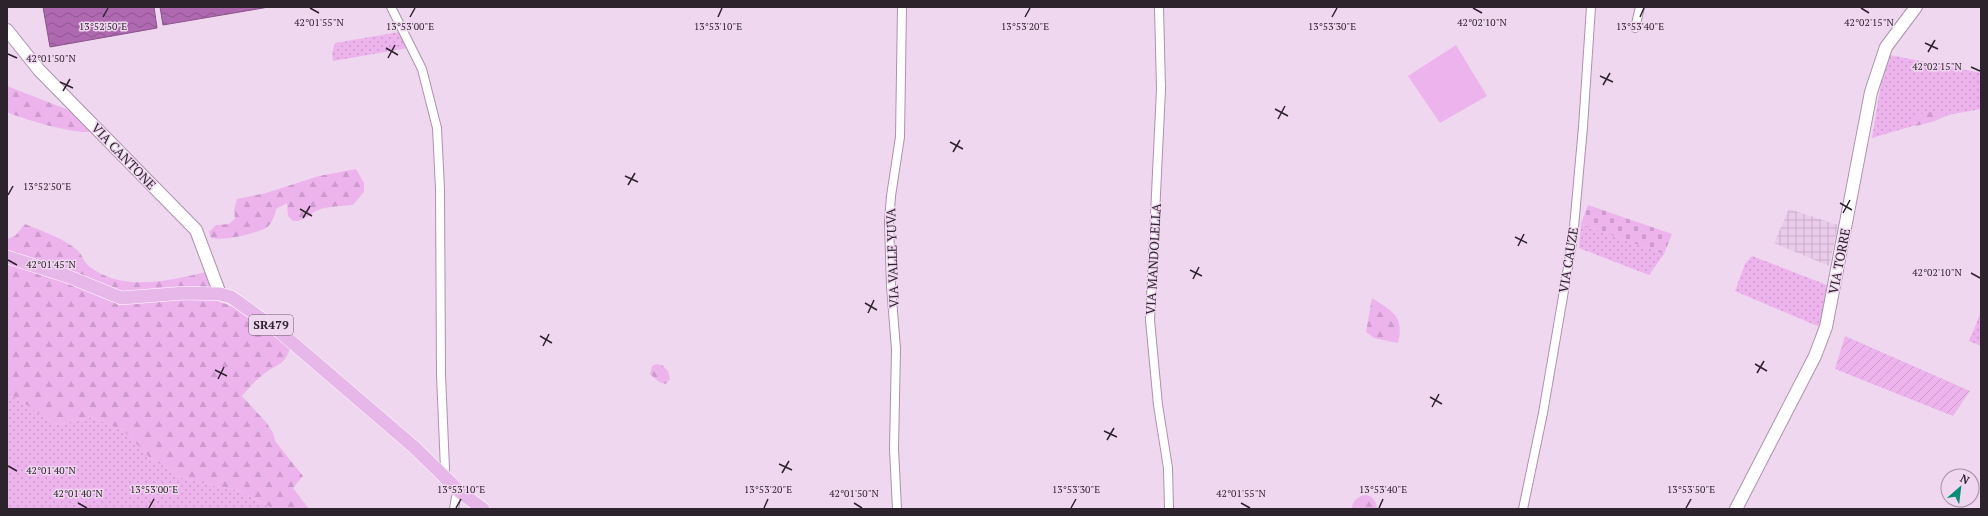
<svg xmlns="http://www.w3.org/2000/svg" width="1988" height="516" font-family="'PT Serif',serif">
<defs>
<pattern id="industrial-grid" width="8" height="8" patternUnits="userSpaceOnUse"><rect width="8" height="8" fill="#eacbea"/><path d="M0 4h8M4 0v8" fill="none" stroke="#c9aec9"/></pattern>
<pattern id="grass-dots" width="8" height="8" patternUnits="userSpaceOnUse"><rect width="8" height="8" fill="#edb3ed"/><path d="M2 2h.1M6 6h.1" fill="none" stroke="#cc9acc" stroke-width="1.8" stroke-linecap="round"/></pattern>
<pattern id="forest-firs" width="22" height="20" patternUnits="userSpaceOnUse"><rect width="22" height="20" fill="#edb3ed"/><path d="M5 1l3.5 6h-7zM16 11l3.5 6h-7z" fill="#cc9acc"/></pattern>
<pattern id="cemetery-stones" width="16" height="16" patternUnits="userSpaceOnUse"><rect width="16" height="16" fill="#edb3ed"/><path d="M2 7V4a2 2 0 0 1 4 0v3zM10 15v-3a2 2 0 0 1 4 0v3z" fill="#cc9acc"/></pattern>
<pattern id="garden-furrows" width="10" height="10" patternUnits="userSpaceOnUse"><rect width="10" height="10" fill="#edb3ed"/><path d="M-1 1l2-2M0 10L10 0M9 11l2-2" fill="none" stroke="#cc9acc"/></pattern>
<pattern id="water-waves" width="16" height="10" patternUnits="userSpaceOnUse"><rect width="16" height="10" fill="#af69b0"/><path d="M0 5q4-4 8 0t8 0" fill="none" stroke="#8f5690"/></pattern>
</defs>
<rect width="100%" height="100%" fill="#f0d7f0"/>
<path fill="url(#industrial-grid)" d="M1789 209 1838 225 1829 266 1774 243Z"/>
<g fill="url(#grass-dots)">
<path d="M399 32 408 48 333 61 332 53 335 43Z"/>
<path d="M1890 55 1981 73V109L1953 114 1872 138 1881 83Z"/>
<path d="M1581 224 1664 254 1649 275 1579 248Z"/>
<path d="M1752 256 1832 287 1822 328 1735 291 1745 264Z"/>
<path d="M1981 312V346L1969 341Z"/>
<path d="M7 392 57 425 92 417 124 431 149 457 184 479 240 491 274 509H7Z"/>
</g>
<g fill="url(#forest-firs)">
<path d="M7 86 79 114 94 132C73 134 30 121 9 113L7 112Z"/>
<path d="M1933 111 1944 112 1947 115 1935 121 1916 126 1912 124 1911 119 1914 116Z"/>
<path d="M356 169 364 183V192L353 205C342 206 332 206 321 209 310 212 306 222 293 221L288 216 287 203 276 209C275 215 272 224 266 228 254 234 224 241 211 238L209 232 216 225 229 224 235 219 234 210 237 199 266 193 319 176Z"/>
<path d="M25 224C42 231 63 238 77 250 83 255 83 262 90 267 125 293 172 280 210 271L212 290 122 294 7 252V239L15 236Z"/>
<path d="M7 261 65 281 120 303 185 298 212 299 237 308 290 347C286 365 277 364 265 373 256 380 249 388 242 396L266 422 273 433 275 441 303 476 293 488 309 509H274L240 491 184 479 149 457 124 431 92 417 57 425 7 392Z"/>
<path d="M1372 298C1392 311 1405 316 1398 343L1374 338 1366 332Z"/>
<path d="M656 364 662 365 668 371 670 379 666 384 659 382 650 374 652 366Z"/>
<path d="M1365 495C1372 495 1377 502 1377 509H1352C1352 501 1357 497 1365 495Z"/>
</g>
<path fill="url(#cemetery-stones)" d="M1588 205 1672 234 1664 254 1581 224Z"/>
<path fill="url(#garden-furrows)" d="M1845 336 1970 391 1953 416 1835 369Z"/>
<path fill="#edb3ed" d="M1456 45 1487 96 1440 123 1408 76Z"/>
<g fill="url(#water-waves)" stroke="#885489">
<path d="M43 7H154L157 28 50 47Z"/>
<path d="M160 7H269L163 25Z"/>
</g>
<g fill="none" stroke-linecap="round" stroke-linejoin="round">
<defs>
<g id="minor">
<path d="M391 7 422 69 437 128 440 189 441 375 445 469 442 475"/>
<path d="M1159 7 1161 89 1150 320 1158 405 1168 468 1169 509"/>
<path d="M1635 28 1640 7"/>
<path d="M454 509 456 497 460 492"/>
<path d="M897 509 894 449 896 349 891 286 889 222 891 196 900 137 902 7"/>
<path d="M1523 509 1543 413 1573 238 1583 127 1591 7"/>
</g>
<g id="secondary">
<path d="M7 30 39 70 196 230 220 294"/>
<path d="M1736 509 1815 356 1826 327 1871 92 1886 47 1916 7"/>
</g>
<path id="primary" d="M7 257 67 276 121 298 185 293 220 294 231 297 280 332 414 447 460 492 483 509"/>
</defs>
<use href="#minor" stroke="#ab93ab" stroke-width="10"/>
<use href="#secondary" stroke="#ab93ab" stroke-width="14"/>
<use href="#primary" stroke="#fff" stroke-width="14"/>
<use href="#minor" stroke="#fff" stroke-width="8"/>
<use href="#secondary" stroke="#fff" stroke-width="12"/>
<use href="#primary" stroke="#e8b7e9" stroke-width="13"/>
</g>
<path fill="none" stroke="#2d232d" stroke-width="1.5" d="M310 8 319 13M1473 8 1482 13M1861 8 1869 13M103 17 108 8M410 17 415 8M718 17 722 8M1025 17 1030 8M1332 17 1337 8M1640 17 1644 8M1925 43 1938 49M386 48 398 55M1928 52 1935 40M8 54 17 58M388 58 395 45M1971 67 1980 71M1600 76 1613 82M60 82 73 88M1603 85 1610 73M63 91 70 79M1275 109 1288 116M1278 119 1285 106M950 142 963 149M953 152 960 140M625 176 638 182M628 185 635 173M8 195 13 186M1840 203 1852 210M300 209 312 216M1843 213 1850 200M303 218 310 206M1515 237 1527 243M1518 246 1524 234M8 260 17 265M1190 270 1202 276M1971 273 1980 278M1193 279 1199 267M865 303 877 310M868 313 874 300M540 336 552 343M543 346 549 334M1755 364 1767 371M215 370 227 376M1757 373 1764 361M218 379 224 367M1430 397 1442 404M1432 407 1439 394M1104 431 1117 437M1107 440 1114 428M779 464 792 470M8 466 17 471M782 473 789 461M78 503 87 508M854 503 862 508M1241 503 1250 508M149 508 154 499M456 508 461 499M764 508 768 499M1071 508 1076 499M1379 508 1383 499M1686 508 1691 499"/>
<g text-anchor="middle" stroke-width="3" stroke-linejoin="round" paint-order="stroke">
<rect fill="#f0d7f0" stroke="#685968" stroke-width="1" x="249" y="315" width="44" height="20" rx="3"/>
<g font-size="12" font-weight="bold" fill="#2d232d">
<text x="271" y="329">SR479</text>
</g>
<g font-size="13" fill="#2d232d" stroke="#f0d7f0">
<text transform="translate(124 156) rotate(46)" y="5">VIA CANTONE</text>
<text transform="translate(892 258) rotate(-92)" y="5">VIA VALLE YUVA</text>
<text transform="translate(1153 259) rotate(-87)" y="5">VIA MANDOLELLA</text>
<text transform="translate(1568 260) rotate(-81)" y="5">VIA CAUZE</text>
<text transform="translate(1839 261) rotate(-79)" y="5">VIA TORRE</text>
</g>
</g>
<g font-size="10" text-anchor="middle" fill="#2d232d" stroke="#f0d7f0" stroke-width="3" stroke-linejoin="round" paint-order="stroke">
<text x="319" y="26">42°01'55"N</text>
<text x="1482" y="26">42°02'10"N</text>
<text x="1869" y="26">42°02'15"N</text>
<text x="103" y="30">13°52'50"E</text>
<text x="410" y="30">13°53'00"E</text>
<text x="718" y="30">13°53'10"E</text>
<text x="1025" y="30">13°53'20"E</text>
<text x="1332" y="30">13°53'30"E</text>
<text x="1640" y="30">13°53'40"E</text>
<text x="51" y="62">42°01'50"N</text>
<text x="1937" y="70">42°02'15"N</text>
<text x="47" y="190">13°52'50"E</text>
<text x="51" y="268">42°01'45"N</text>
<text x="1937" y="276">42°02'10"N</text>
<text x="51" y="474">42°01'40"N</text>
<text x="154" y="493">13°53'00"E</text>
<text x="461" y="493">13°53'10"E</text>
<text x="768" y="493">13°53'20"E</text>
<text x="1076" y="493">13°53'30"E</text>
<text x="1383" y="493">13°53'40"E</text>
<text x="1691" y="493">13°53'50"E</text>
<text x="78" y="497">42°01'40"N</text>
<text x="854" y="497">42°01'50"N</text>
<text x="1241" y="497">42°01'55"N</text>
</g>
<rect width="1988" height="516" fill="none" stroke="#2d232d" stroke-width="16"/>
<g transform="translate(1960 488) rotate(28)"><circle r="19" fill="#f0d7f0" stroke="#a28fa2"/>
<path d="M0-3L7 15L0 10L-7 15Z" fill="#008e77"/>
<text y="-6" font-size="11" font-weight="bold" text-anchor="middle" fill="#2d232d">N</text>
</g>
</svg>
